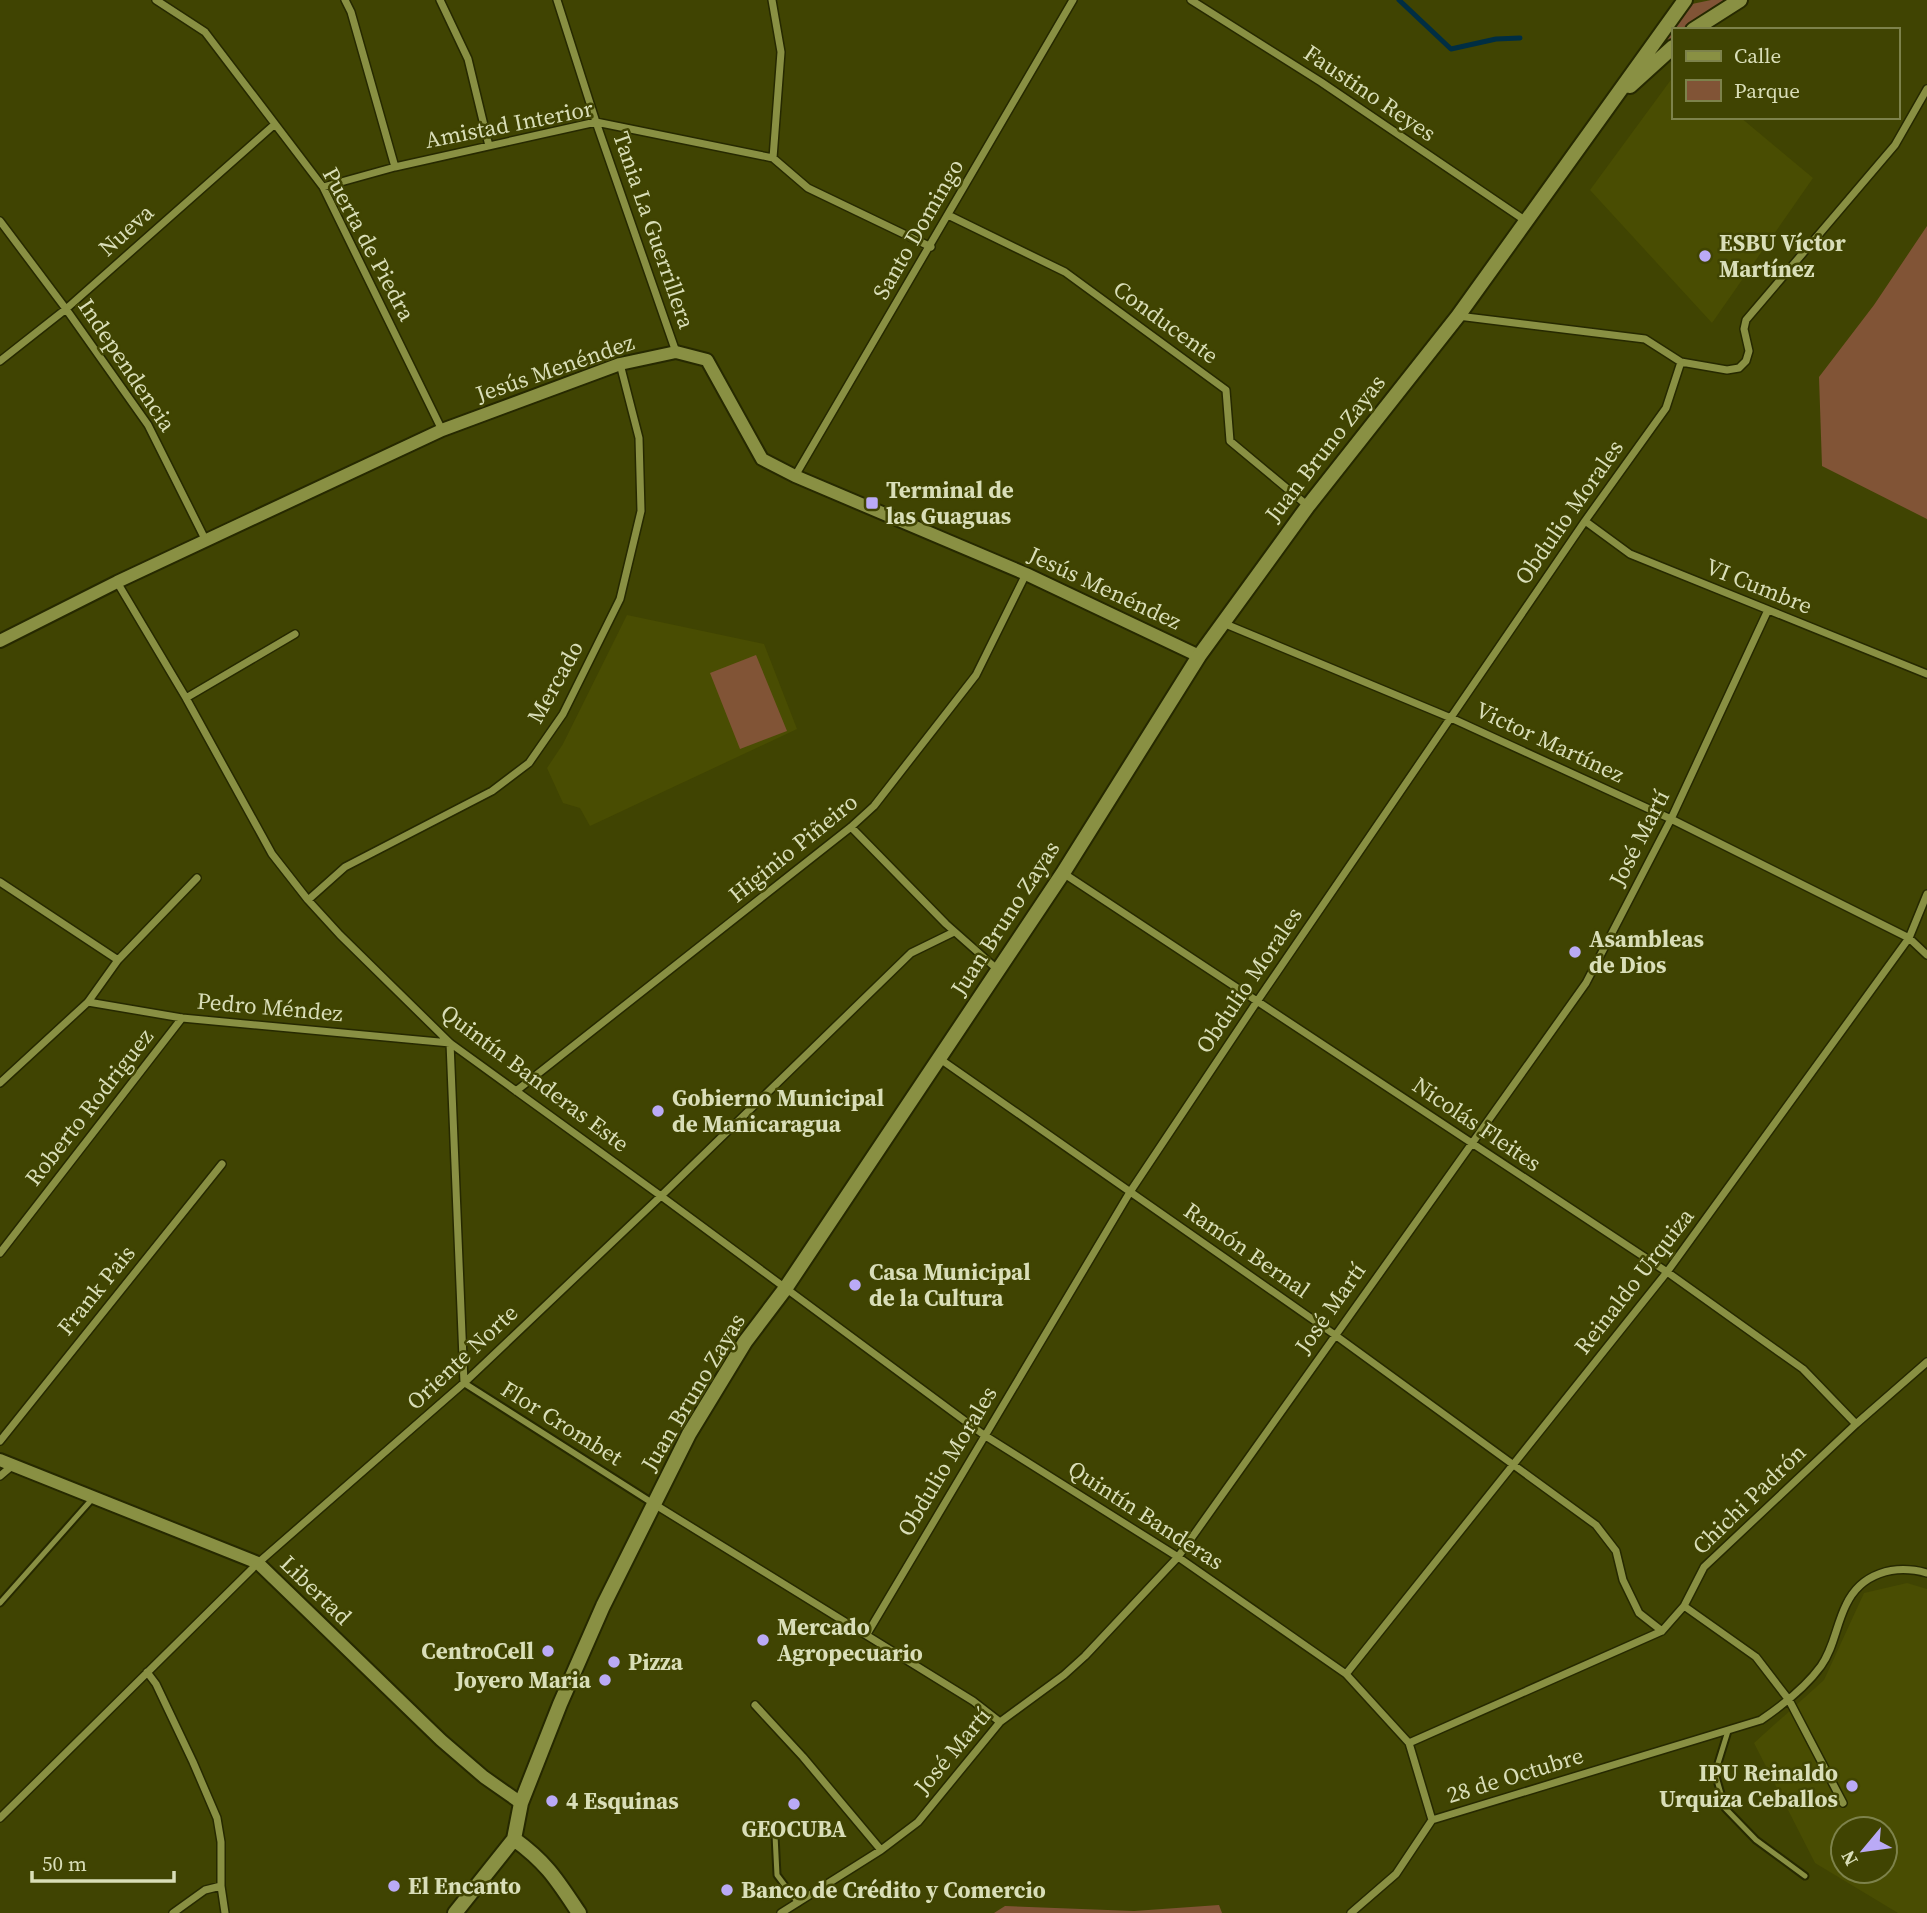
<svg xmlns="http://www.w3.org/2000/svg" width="1927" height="1913" viewBox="0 0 1927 1913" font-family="'Source Serif 4',serif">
  <rect width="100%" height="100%" fill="#404402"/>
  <path fill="#494d02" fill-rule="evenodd" d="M 1673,77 L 1673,117 L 1740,117 L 1813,178 L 1712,323 L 1590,190 Z
    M 627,615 L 764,644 L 797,729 L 590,826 L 580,808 L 563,803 L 547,768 L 563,744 Z
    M 1907,1583 L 1927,1589 L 1927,1913 L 1898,1913 L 1815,1863 L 1754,1743 L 1824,1680 L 1864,1593 ZM 1843,1829 L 1885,1829 L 1885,1871 L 1843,1871 Z"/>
  <path fill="#815436" d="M 1711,0 L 1725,0 L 1682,30 L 1673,30 L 1673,37 L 1654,54 L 1692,4 Z
    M 1927,226 L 1927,519 L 1822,466 L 1819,377 L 1874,305 Z
    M 756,655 L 787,731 L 740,749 L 710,673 Z
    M 1219,1905 L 1222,1913 L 994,1913 L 1005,1906 L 1134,1911 Z"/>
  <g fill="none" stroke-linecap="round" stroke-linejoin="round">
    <path stroke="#002e43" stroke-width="5" d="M 1399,0 L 1451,49 L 1496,39 L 1520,38"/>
    <g stroke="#262900" stroke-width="9">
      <path id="service" d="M 0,1603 L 93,1498
        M 1728,1731 L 1715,1773 L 1725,1808 L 1756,1840 L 1805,1876
        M 775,1835 L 777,1875 L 798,1903"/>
    </g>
    <g stroke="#262900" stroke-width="10">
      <path id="pedestrian" d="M 464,1383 L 654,1504"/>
    </g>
    <g stroke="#262900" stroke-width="10">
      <path id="minor" d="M 156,0 L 205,32 L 323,187 L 442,430
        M 345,0 L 351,12 L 395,167
        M 440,0 L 468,59 L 489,146
        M 557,0 L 596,122 L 676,352
        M 772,0 L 781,52 L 773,158
        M 1191,0 L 1321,82 L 1526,221
        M 323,187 L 395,167 L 596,122 L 773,158 L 808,188 L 931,247
        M 948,215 L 1065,272 L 1226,390 L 1230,441 L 1308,506
        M 0,221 L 66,309 L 148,425 L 206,541
        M 1458,316 L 1645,339 L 1681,362 L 1727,370 L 1739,368 L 1746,361 L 1749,351 L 1744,329 L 1746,320 L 1895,145 L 1927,89
        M 0,361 L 66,309 L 275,124
        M 795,476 L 1073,0
        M 1585,521 L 1630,554 L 1927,674
        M 117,582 L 186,698 L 272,854 L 308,900 L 340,935 L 450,1043 L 661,1196 L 984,1435 L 1178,1557 L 1346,1674 L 1409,1743 L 1432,1820
        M 1223,623 L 1451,718 L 1671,819 L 1909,938 L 1927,955
        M 186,698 L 295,634
        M 851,827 L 946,924 L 998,970
        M 1063,873 L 1667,1272 L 1803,1369 L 1856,1424
        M 0,882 L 118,960
        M 308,900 L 345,867 L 492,791 L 529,763 L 563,714 L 620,599 L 641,511 L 639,438 L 620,364
        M 88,1002 L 182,1018 L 450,1043 L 464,1383
        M 940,1059 L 1335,1335 L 1596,1525 L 1616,1551 L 1623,1580 L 1639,1613 L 1662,1631
        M 0,1083 L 88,1002 L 118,960 L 197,878
        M 516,1091 L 851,827 L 874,806 L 976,675 L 1026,574
        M 0,1253 L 182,1018
        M 0,1441 L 222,1164
        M 0,1476 L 13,1465
        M 654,1504 L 973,1701 L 1000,1722
        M 1684,1606 L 1756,1657 L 1789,1700 L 1843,1803
        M 867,1634 L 1130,1192 L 1258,1000 L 1585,521 L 1666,408 L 1681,362
        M 147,1672 L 156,1684 L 193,1762 L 217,1818 L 221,1842 L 221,1886 L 225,1913
        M 1346,1674 L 1667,1272 L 1909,938 L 1927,894
        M 755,1705 L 803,1757 L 881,1850
        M 1409,1743 L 1662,1631 L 1684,1606 L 1704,1567 L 1856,1424 L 1927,1362
        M 0,1818 L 258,1563 L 464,1383 L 661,1196 L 911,953 L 954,932
        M 173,1913 L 205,1890 L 221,1886
        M 781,1913 L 881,1850 L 918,1822 L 1000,1722 L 1064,1675 L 1085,1656 L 1178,1557 L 1586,983 L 1671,819 L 1768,610
        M 1351,1913 L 1396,1874 L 1432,1820 L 1761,1720 C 1783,1705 1805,1688 1821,1666 C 1834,1648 1836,1625 1846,1605 C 1861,1573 1894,1564 1927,1573"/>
    </g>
    <g stroke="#262900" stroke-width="16">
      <path id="tertiary" d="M 0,641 L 117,582 L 442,430 L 620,364 L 676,352 L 707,360 L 762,459 L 795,476 L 1026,574 L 1199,656
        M 0,1460 L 258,1563 L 441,1740 L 484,1777 L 521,1803"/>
    </g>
    <g stroke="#262900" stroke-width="18">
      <path id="secondary" d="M 1693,30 L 1740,0
        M 1630,86 L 1673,47
        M 514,1839 C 547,1863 557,1880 579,1913
        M 455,1913 L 514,1839 L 521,1803 L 560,1704 L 603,1606 L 689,1434 L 745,1342 L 785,1289 L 1063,873 L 1199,656 L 1308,506 L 1458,316 L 1685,0"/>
    </g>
    <use href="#service" stroke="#899043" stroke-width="5"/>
    <use href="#pedestrian" stroke="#899043" stroke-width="6"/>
    <use href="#minor" stroke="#899043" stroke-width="7"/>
    <use href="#tertiary" stroke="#899043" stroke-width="12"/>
    <use href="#secondary" stroke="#899043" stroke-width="14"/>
  </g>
  <g fill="#baaaf6" stroke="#404402" stroke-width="2.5">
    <circle cx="1705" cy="256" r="7"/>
    <rect x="865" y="496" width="14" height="14" rx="3.5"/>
    <circle cx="1575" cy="952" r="7"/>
    <circle cx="658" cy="1111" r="7"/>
    <circle cx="855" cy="1285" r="7"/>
    <circle cx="763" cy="1640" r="7"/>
    <circle cx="548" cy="1651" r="7"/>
    <circle cx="614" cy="1662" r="7"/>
    <circle cx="605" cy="1680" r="7"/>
    <circle cx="1852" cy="1786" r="7"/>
    <circle cx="552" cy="1801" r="7"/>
    <circle cx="794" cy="1804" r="7"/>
    <circle cx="394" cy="1886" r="7"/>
    <circle cx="727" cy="1890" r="7"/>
  </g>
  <g text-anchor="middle" stroke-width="5" stroke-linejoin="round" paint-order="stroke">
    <g font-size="23" fill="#d9deb8" stroke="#404402">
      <text transform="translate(1370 93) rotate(34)" y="8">Faustino Reyes</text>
      <text transform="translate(509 124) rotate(-11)" y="8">Amistad Interior</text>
      <text transform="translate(918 229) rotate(-60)" y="8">Santo Domingo</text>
      <text transform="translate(126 230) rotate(-42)" y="8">Nueva</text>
      <text transform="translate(654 230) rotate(71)" y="8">Tania La Guerrillera</text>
      <text transform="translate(369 244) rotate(62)" y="8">Puerta de Piedra</text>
      <text transform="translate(1166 322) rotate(36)" y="8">Conducente</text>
      <text transform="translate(127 365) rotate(56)" y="8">Independencia</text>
      <text transform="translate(555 368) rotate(-19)" y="8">Jesús Menéndez</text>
      <text transform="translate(1325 448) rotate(-52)" y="8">Juan Bruno Zayas</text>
      <text transform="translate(1569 512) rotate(-55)" y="8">Obdulio Morales</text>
      <text transform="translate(1759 586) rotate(22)" y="8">VI Cumbre</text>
      <text transform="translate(1105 588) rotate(25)" y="8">Jesús Menéndez</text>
      <text transform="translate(555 682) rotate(-61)" y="8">Mercado</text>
      <text transform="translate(1550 742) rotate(25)" y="8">Victor Martínez</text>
      <text transform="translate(1639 838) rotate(-63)" y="8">José Martí</text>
      <text transform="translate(793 848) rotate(-39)" y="8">Higinio Piñeiro</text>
      <text transform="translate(1005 918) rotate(-57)" y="8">Juan Bruno Zayas</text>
      <text transform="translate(1249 980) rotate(-56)" y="8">Obdulio Morales</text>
      <text transform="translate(270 1007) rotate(5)" y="8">Pedro Méndez</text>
      <text transform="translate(535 1078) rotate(37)" y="8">Quintín Banderas Este</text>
      <text transform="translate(89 1107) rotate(-52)" y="8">Roberto Rodriguez</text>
      <text transform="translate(1477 1124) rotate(34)" y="8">Nicolás Fleites</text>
      <text transform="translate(1247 1250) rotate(35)" y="8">Ramón Bernal</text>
      <text transform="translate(1634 1281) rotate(-52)" y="8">Reinaldo Urquiza</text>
      <text transform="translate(96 1290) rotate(-51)" y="8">Frank Pais</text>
      <text transform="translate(1330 1308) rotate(-55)" y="8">José Martí</text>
      <text transform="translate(462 1357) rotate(-43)" y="8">Oriente Norte</text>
      <text transform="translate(693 1392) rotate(-59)" y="8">Juan Bruno Zayas</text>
      <text transform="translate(562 1423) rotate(32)" y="8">Flor Crombet</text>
      <text transform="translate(947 1461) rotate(-59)" y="8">Obdulio Morales</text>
      <text transform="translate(1749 1499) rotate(-44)" y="8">Chichi Padrón</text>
      <text transform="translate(1146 1515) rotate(33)" y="8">Quintín Banderas</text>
      <text transform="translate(316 1590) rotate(44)" y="8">Libertad</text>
      <text transform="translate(952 1751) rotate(-50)" y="8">José Martí</text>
      <text transform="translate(1515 1775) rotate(-17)" y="8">28 de Octubre</text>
    </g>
    <g font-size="23" font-weight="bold" fill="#d9deb8" stroke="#404402" text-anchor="start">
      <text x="1719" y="251">ESBU Víctor<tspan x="1719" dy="26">Martínez</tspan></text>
      <text x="886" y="498">Terminal de<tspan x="886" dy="26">las Guaguas</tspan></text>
      <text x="1589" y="947">Asambleas<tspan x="1589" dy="26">de Dios</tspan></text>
      <text x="672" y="1106">Gobierno Municipal<tspan x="672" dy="26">de Manicaragua</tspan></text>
      <text x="869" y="1280">Casa Municipal<tspan x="869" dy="26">de la Cultura</tspan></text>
      <text x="777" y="1635">Mercado<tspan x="777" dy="26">Agropecuario</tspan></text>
      <text x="534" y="1659" text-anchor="end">CentroCell</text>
      <text x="628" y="1670">Pizza</text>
      <text x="591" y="1688" text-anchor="end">Joyero Maria</text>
      <text x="1838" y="1781" text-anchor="end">IPU Reinaldo<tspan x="1838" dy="26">Urquiza Ceballos</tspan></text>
      <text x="566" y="1809">4 Esquinas</text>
      <text x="794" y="1837" text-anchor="middle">GEOCUBA</text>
      <text x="408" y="1894">El Encanto</text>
      <text x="741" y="1898">Banco de Crédito y Comercio</text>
    </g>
  </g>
  <rect x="1672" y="28" width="228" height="91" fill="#404402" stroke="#7d824b" stroke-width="2"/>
  <rect x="1686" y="51" width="35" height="10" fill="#899043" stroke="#7d824b" stroke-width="2"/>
  <text x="1734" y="63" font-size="21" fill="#d9deb8">Calle</text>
  <rect x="1686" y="80" width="35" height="21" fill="#815436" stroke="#7d824b" stroke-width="2"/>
  <text x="1734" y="98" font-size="21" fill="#d9deb8">Parque</text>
  <g transform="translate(1864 1850) rotate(241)"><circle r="33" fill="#404402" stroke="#7d824b" stroke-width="2"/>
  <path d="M0-5L12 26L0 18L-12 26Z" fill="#baaaf6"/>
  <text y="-10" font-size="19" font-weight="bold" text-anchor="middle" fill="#d9deb8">N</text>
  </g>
  <path d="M32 1871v10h142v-10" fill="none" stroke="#d9deb8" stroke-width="3.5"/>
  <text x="42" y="1871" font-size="21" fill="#d9deb8" stroke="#404402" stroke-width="5" paint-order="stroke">50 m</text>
</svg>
